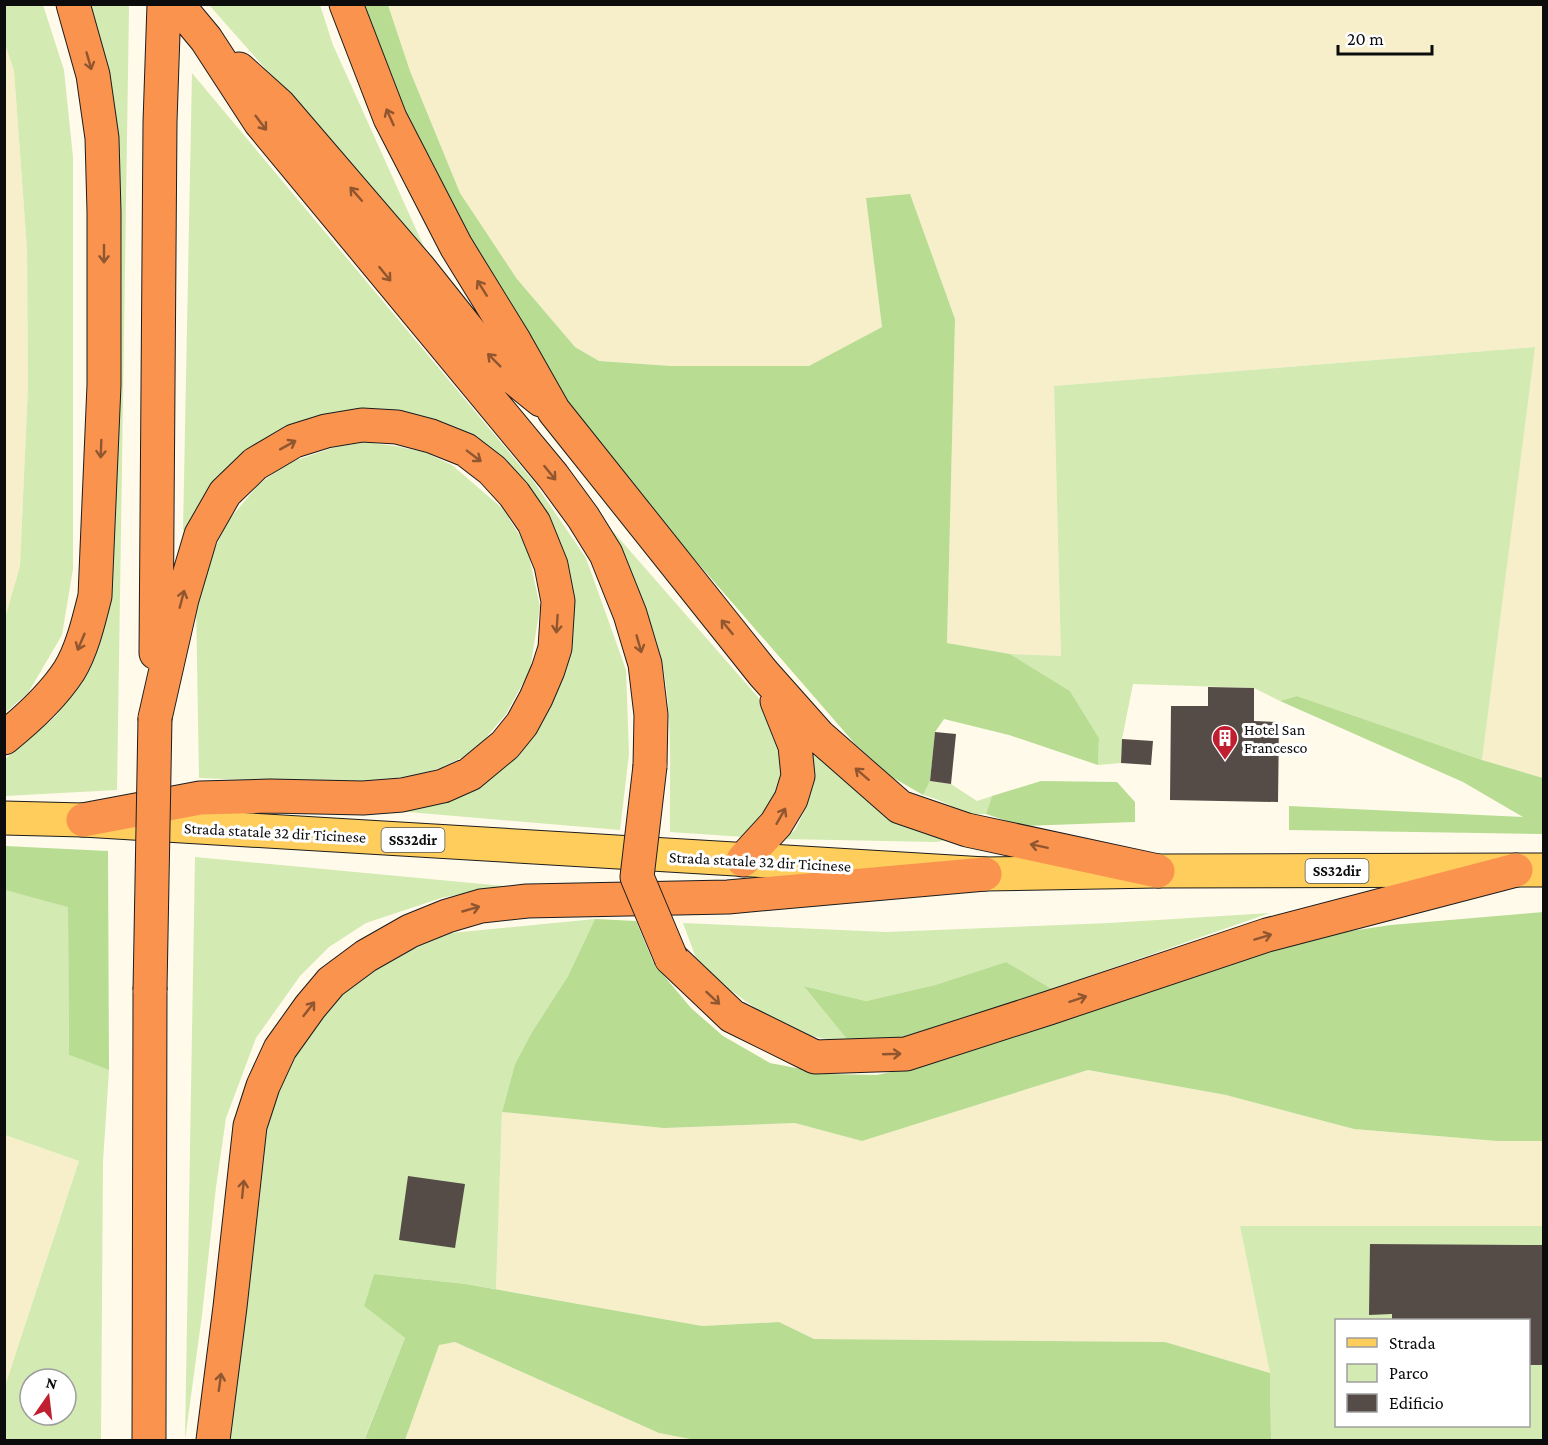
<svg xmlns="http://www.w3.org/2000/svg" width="1548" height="1445" viewBox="0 0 1548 1445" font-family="'Crimson Pro',serif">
  <rect width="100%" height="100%" fill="#fffaea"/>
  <path fill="#f6efca" d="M 388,5 L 1543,5 L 1543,778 L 1482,760 L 1534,347 L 1054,386 L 1061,657 L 1010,654 L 947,643 L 955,319 L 910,195 L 866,198 L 882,327 L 810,366 L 671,366 L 599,361 L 575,347 L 517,279 L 460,193 L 410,71 Z
    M 5,44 L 14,71 L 27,249 L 28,386 L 20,566 L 5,618 Z
    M 1088,1070 L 1226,1095 L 1354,1129 L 1497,1141 L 1543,1141 L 1543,1226 L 1240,1226 L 1270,1373 L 1165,1342 L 814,1339 L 779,1322 L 702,1326 L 496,1289 L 502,1112 L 664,1128 L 796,1123 L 862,1141 Z
    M 5,1135 L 79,1161 L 5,1386 Z
    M 455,1342 L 659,1433 L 695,1440 L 405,1440 L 439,1344 Z"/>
  <path fill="#d3eab3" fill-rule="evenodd" d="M 5,4 L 43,5 L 64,70 L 73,157 L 73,569 L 62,635 L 28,693 L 5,713 L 5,618 L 20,566 L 28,386 L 27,249 L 14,71 L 5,44 Z
    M 83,5 L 127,5 L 129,7 L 117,790 L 5,796 L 5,759 L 56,716 L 84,668 L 104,618 Z
    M 209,5 L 320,5 L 333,45 L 424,247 Z
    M 192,73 L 534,482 L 586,558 L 626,670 L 629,754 L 620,830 L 397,811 L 485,779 L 519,756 L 545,712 L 565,672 L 572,619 L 527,486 L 343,414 L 183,531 Z
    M 1535,347 L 1482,760 L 1297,696 L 1280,701 L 1254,688 L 1133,684 L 1122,739 L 1121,763 L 1098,765 L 1099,738 L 1070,691 L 1010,654 L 1061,656 L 1054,386 Z
    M 363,442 L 395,446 L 424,452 L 452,465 L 503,509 L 527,547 L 540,607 L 530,670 L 506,714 L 483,741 L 463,757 L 440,768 L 416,775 L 369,785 L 199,778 L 196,600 L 210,559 L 228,521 L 258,485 L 288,463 L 332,448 Z
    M 593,511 L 610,528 L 757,696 C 776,722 784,747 781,779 C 780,786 779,795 776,802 C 773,811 752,829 745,837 L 670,832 C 669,770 675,699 656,639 C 641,594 616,553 593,511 Z
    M 808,739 L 827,764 L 842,778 L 884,813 L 947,840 L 936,842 L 783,839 L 795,830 L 806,808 L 810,791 Z
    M 930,781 L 951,784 L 977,801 L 992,796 L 986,814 L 969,814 L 936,799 L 923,795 Z
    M 195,857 L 504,886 L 441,898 L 366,923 L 329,947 L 300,976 L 256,1038 L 226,1118 L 216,1187 L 202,1315 L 185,1440 Z
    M 5,890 L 68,906 L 69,1055 L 109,1070 L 103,1162 L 101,1440 L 5,1440 L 5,1386 L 79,1161 L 5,1135 ZM 30,1379 L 66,1379 L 66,1415 L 30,1415 Z
    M 1270,913 L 1052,989 L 1006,962 L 935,985 L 866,1001 L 805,986 L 851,1044 L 811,1036 L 777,1023 L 744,1000 L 713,977 L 696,958 L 683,923 L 886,932 L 1109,923 Z
    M 595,919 L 568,976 L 532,1032 L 515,1064 L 502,1112 L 496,1289 L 466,1284 L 374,1274 L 364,1306 L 405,1338 L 365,1437 L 376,1440 L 229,1440 L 263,1144 L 286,1067 L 326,1002 L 380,963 L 451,933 Z
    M 1240,1226 L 1543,1226 L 1543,1440 L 1271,1440 L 1270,1373 ZM 1336,1320 L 1528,1320 L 1528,1426 L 1336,1426 Z"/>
  <path fill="#b7dc92" d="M 356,5 L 388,5 L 410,71 L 460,193 L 517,279 L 575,347 L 599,361 L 671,366 L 809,366 L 882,327 L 866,198 L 910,194 L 955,319 L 947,643 L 1010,654 L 1070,691 L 1099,738 L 1098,765 L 1009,735 L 944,719 L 935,732 L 930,781 L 923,795 L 892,777 L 856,745 L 690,554 L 553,388 L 470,256 Z
    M 1297,696 L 1482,760 L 1543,778 L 1543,834 L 1289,830 L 1289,806 L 1523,817 L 1463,782 L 1280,701 Z
    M 1041,781 L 1117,782 L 1135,802 L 1135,822 L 1023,826 L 986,814 L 992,796 Z
    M 5,846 L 108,851 L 109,1070 L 69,1055 L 68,907 L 5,890 Z
    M 1543,912 L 1543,1141 L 1497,1141 L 1354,1129 L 1226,1095 L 1088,1070 L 862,1141 L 795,1123 L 664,1128 L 502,1112 L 515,1064 L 532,1032 L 568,976 L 595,919 L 636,921 L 654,964 L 691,1008 L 723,1036 L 770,1063 L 827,1074 L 877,1075 L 939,1061 L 1031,1026 L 1304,938 L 1391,925 Z
    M 1006,962 L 1052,989 L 979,1018 L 917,1039 L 851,1044 L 804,986 L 866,1001 L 935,985 Z
    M 374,1274 L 466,1284 L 702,1326 L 779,1322 L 814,1339 L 1165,1342 L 1270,1373 L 1271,1440 L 695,1440 L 659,1433 L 455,1342 L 439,1345 L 405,1440 L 376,1440 L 365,1438 L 405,1338 L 364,1306 Z"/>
  <path fill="#554c48" d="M 1208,687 L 1254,688 L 1254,721 L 1279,722 L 1278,802 L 1170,800 L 1171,706 L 1208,706 Z
    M 935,732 L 956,734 L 951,784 L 930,781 Z
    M 1122,739 L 1153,741 L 1151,765 L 1121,763 Z
    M 408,1176 L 465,1184 L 455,1248 L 399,1240 Z
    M 1370,1244 L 1544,1245 L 1544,1365 L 1528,1365 L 1528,1320 L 1392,1320 L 1392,1314 L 1369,1315 Z"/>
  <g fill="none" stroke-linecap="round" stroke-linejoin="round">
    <g stroke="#1d1d1d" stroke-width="35">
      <path id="primary" d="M 4,818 L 83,820 L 985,874 L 1158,871 L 1544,870"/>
    </g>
    <g stroke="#1d1d1d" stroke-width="35">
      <path id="highway" d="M 177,4 L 206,39 L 260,122 L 553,476 L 583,517 L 606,554 L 630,614 L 645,664 L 651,715 L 650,766
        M 346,4 L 390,118 L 456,246 L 515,342 L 554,411 L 763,673 L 819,736 L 900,807 L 967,830 L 1158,871
        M 239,69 L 279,105 L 419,268 L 493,361 L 541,400
        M 156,653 L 160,122 L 164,4
        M 4,738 C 29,718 52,697 69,671 C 82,650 89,620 95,596 L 104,385 L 104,212 L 102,138 L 93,75 L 73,4
        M 83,820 L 200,798 L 270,796 L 363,798 L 402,795 L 443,786 L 470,774 L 505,745 L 522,724 L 536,698 L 548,670 L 555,648 L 558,601 L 551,565 L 534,523 L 514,494 L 492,470 L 466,450 L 431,436 L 397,427 L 362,425 L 326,431 L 294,441 L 255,464 L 225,493 L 201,535 L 182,599 L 155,718
        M 743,860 L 776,824 L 791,799 L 798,776 L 795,746 L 777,701
        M 671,958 L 732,1016 L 815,1057 L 906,1054 L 1049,1008 L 1267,935 L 1516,870
        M 149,1440 L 150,990
        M 213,1440 L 230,1307 L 250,1126 L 263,1086 L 280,1049 L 310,1007 L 331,982 L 366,956 L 410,931 L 447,916 L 481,906 L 527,901 L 728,897 L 985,874"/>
    </g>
    <use href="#primary" stroke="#fecd5c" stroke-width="33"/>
    <use href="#highway" stroke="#fa934e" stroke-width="33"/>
    <g stroke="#1d1d1d" stroke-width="35" stroke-linecap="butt">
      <path id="highway-bridge" d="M 650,766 L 637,877 L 671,958
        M 150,990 L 155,718"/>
    </g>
    <use href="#highway-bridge" stroke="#fa934e" stroke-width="33"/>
  </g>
  <defs><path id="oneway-shaft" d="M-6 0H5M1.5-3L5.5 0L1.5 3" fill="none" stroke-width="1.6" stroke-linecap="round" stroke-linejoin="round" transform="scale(1.5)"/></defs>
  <g stroke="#8f5630">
    <use href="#oneway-shaft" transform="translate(89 61) rotate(74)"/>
    <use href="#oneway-shaft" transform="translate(390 117) rotate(-114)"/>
    <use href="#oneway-shaft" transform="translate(261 123) rotate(53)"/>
    <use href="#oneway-shaft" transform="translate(356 194) rotate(-131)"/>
    <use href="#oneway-shaft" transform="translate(104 254) rotate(90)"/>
    <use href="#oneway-shaft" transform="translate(385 274) rotate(51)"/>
    <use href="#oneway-shaft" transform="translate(482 288) rotate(-122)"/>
    <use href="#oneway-shaft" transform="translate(494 360) rotate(-135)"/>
    <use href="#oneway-shaft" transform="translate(288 445) rotate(-29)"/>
    <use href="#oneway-shaft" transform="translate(101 449) rotate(92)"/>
    <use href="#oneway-shaft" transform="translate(474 456) rotate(37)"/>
    <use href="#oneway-shaft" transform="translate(550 473) rotate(51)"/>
    <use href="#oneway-shaft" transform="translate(182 599) rotate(-75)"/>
    <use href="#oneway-shaft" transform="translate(557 624) rotate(94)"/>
    <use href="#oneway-shaft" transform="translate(727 627) rotate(-129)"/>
    <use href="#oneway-shaft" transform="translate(81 642) rotate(113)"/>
    <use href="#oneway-shaft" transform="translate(639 644) rotate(74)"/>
    <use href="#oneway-shaft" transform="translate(862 774) rotate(-139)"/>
    <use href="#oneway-shaft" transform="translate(781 816) rotate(-60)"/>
    <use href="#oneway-shaft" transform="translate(1039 846) rotate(-168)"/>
    <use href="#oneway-shaft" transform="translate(471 909) rotate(-16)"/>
    <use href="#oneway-shaft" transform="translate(1263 937) rotate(-17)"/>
    <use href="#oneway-shaft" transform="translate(713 998) rotate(43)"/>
    <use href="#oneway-shaft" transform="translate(1078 999) rotate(-18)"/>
    <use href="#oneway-shaft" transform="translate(309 1009) rotate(-52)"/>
    <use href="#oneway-shaft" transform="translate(892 1054) rotate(-2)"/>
    <use href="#oneway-shaft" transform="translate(243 1189) rotate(-84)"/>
    <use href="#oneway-shaft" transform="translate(220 1382) rotate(-82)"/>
  </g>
  <defs>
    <g id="building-pin" transform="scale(1.35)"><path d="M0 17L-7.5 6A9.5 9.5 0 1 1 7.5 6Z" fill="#c01f30" stroke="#fff"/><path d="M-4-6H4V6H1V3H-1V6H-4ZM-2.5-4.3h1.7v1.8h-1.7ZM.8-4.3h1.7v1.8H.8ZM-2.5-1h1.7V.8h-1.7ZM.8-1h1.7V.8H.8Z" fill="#fff"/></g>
  </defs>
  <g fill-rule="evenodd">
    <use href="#building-pin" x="1225" y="738"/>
  </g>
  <g text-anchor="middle" stroke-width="6" stroke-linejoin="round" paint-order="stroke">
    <g fill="#fff" stroke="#555" stroke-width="1.5">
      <rect x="381.5" y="828" width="63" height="24" rx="4.5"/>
      <rect x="1305.5" y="859" width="63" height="24" rx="4.5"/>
    </g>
    <g font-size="15" font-weight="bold" fill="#0c0c0c">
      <text x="413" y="845">SS32dir</text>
      <text x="1337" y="876">SS32dir</text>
    </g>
    <g font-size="16" fill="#0c0c0c" stroke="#fff" text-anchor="start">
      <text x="1244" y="735">Hotel San<tspan x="1244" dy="18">Francesco</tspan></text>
    </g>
    <g font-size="16" fill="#0c0c0c" stroke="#fff">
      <text transform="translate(275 832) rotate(3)" y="6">Strada statale 32 dir Ticinese</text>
      <text transform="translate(760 861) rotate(3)" y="6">Strada statale 32 dir Ticinese</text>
    </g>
  </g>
  <rect width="1548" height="1445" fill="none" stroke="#0c0c0c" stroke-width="12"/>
  <rect x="1335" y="1319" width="195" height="108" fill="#ffffff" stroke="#9e9e9e" stroke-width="1.5"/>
  <rect x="1347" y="1338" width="30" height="9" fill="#fecd5c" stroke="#9e9e9e" stroke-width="1.5"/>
  <text x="1389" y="1349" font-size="18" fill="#0c0c0c">Strada</text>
  <rect x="1347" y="1364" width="30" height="18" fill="#d3eab3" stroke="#9e9e9e" stroke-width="1.5"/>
  <text x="1389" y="1379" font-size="18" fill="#0c0c0c">Parco</text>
  <rect x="1347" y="1394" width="30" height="18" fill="#554c48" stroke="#9e9e9e" stroke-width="1.5"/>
  <text x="1389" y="1409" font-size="18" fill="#0c0c0c">Edificio</text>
  <g transform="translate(48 1397) rotate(14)"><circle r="28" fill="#ffffff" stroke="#9e9e9e" stroke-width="1.5"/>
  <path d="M0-4.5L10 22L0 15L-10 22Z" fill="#c01f30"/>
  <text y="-9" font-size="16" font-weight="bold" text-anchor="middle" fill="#0c0c0c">N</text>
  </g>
  <path d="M1338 45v9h94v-9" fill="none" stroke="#0c0c0c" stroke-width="3"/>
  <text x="1347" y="45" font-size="18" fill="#0c0c0c" stroke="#ffffff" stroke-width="4.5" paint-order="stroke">20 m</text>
</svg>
